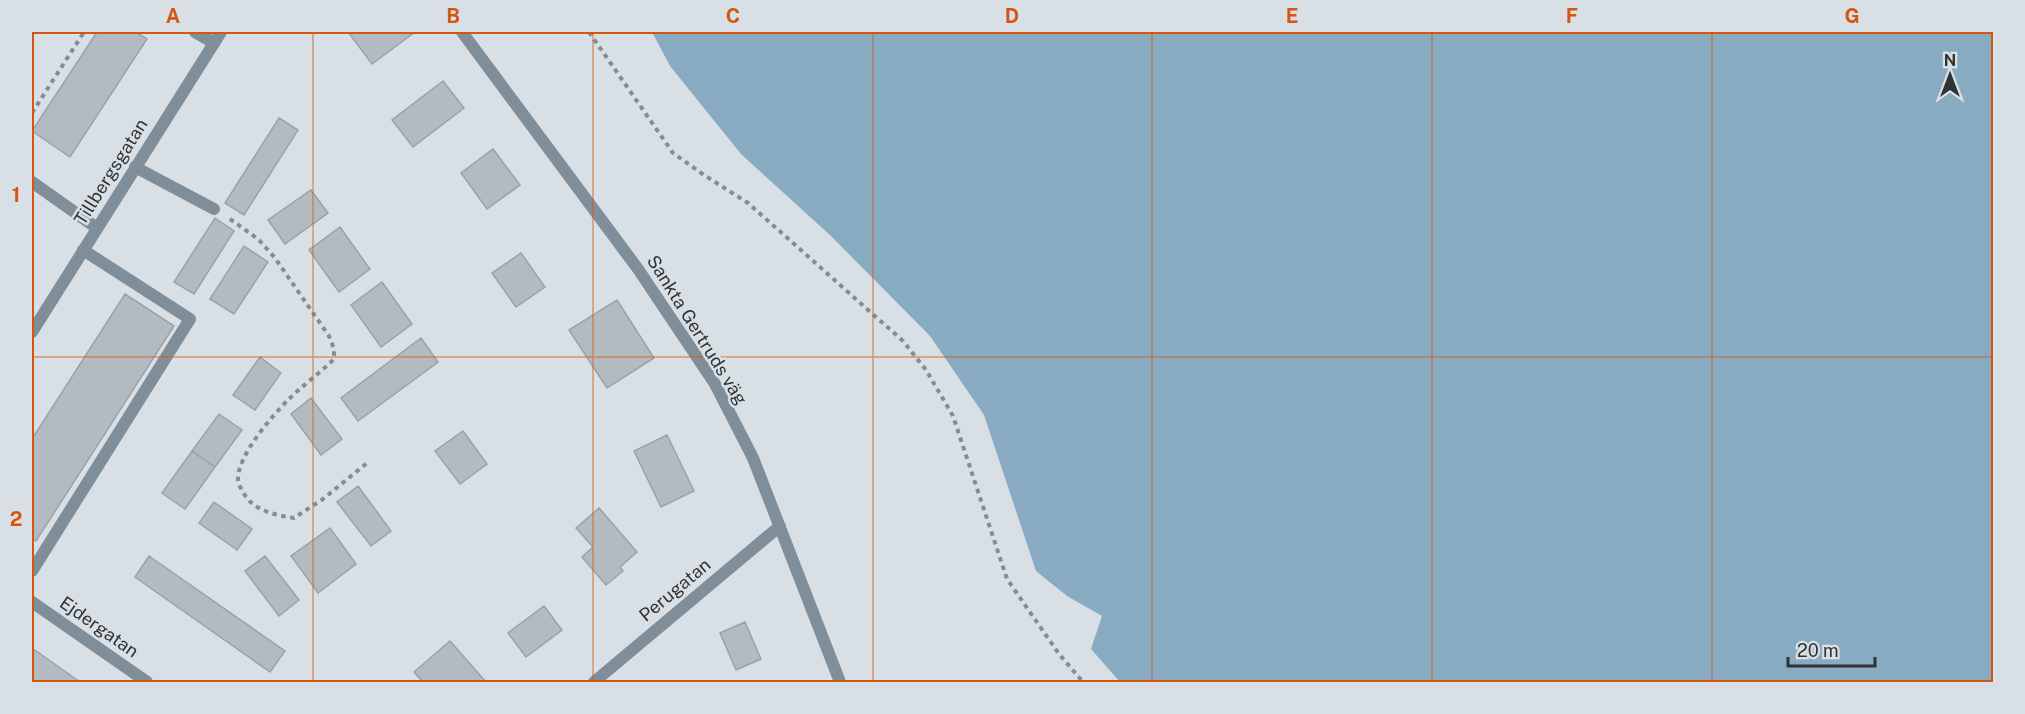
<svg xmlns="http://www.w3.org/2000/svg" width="2025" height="714" viewBox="0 0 2025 714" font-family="'Public Sans',sans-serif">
  <rect width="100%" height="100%" fill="#d8e0e6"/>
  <path fill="#89abc2" d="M 652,32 L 1993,32 L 1993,682 L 1120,682 L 1091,649 L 1102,616 L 1067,596 L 1036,571 L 984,415 L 930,336 L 831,236 L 741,154 L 670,66 Z"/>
  <path fill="#b4bbc0" stroke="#9ba2a7" stroke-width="1.5" d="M 97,32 L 136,32 L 147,39 L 70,157 L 32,131 Z
    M 348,32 L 415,32 L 372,64 Z
    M 443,81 L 464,108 L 413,147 L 392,120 Z
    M 279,118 L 298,130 L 244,215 L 225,203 Z
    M 493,149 L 520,185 L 487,209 L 461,173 Z
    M 311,190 L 328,213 L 285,244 L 268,220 Z
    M 215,218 L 234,231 L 194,294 L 174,282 Z
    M 340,227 L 370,269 L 339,292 L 309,250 Z
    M 244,246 L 268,262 L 234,314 L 210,299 Z
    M 521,253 L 545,287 L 516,307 L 492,273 Z
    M 382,282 L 412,324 L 381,347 L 351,305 Z
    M 125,294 L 174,326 L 36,541 L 32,538 L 32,439 Z
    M 617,300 L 654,358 L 607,388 L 569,330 Z
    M 421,338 L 438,362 L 358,421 L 341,398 Z
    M 260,357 L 281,373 L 255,410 L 233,395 Z
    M 311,398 L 342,439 L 321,455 L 291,414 Z
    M 219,414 L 242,430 L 215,467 L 192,451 Z
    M 463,431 L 487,464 L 460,484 L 435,451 Z
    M 667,435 L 694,491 L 661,507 L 634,451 Z
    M 192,451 L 215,467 L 185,509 L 162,493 Z
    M 358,486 L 391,531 L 371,546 L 337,502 Z
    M 214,502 L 252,529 L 237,550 L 199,523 Z
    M 599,508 L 637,552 L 620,567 L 623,571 L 606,585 L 582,557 L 593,547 L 576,528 Z
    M 330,528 L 356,564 L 318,593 L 291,556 Z
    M 149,556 L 285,651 L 270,672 L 135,577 Z
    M 265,556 L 299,600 L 279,616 L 245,571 Z
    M 544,606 L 562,630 L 526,657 L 508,633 Z
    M 745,622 L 761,659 L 736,670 L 720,633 Z
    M 450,641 L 486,682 L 423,682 L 414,672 Z
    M 32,648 L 80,682 L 32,682 Z"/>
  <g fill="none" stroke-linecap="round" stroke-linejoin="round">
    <path stroke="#868c90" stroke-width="4" stroke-dasharray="4.5 4.5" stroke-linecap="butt" d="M 589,32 L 673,153 L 704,175 L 748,203 L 903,341 L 926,370 L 953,416 L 1007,579 L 1059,654 L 1083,682
      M 32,113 L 84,32
      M 230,219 L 258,239 L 275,258 L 329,336 L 334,349 L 334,359 C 320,373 303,385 289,399 C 272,416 237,456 238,480 C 238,484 241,488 243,492 C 253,511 275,515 294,518 L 323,499 L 367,463"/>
    <path stroke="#7f8e98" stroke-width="12" d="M 195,32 L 214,43
      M 135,167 L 214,209
      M 32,571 L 190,319 L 83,250"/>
    <path stroke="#7f8e98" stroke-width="12" d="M 462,32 L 638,269 L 715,384 L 753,458 L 840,682
      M 32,182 L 97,228
      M 32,332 L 221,32
      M 32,602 L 147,682
      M 594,682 L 780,526"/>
  </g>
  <path fill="none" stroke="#d65510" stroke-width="1.5" stroke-opacity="0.55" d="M 313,32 L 313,682M 593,32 L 593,682M 873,32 L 873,682M 1152,32 L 1152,682M 1432,32 L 1432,682M 1712,32 L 1712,682M 32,357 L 1994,357"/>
  <g text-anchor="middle" stroke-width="5" stroke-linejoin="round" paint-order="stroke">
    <g font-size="18" fill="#303335" stroke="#d8e0e6">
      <text transform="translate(111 172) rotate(-58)" y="6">Tillbergsgatan</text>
      <text transform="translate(697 330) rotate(58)" y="6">Sankta Gertruds väg</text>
      <text transform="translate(675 590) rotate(-40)" y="6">Perugatan</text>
      <text transform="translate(99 627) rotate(35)" y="6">Ejdergatan</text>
    </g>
  </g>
  <rect width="2025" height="714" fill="none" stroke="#d8e0e6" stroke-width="66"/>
  <g transform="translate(1950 75)" stroke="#d8e0e6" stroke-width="4.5" paint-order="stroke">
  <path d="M0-4.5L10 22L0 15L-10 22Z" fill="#303335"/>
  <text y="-9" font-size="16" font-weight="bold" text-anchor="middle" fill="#303335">N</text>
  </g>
  <path d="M1788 657v9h87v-9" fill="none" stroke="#303335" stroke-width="3"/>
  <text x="1797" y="657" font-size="18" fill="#303335" stroke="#d8e0e6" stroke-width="4.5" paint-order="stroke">20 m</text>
  <rect x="33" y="33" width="1959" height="648" fill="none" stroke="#d65510" stroke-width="2"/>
  <g font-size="20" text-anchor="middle" font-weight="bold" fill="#d65510">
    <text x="173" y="23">A</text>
    <text x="453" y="23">B</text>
    <text x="733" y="23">C</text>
    <text x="1012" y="23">D</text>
    <text x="1292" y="23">E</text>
    <text x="1572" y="23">F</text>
    <text x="1852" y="23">G</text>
    <text x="16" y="202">1</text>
    <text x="16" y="526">2</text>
  </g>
</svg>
